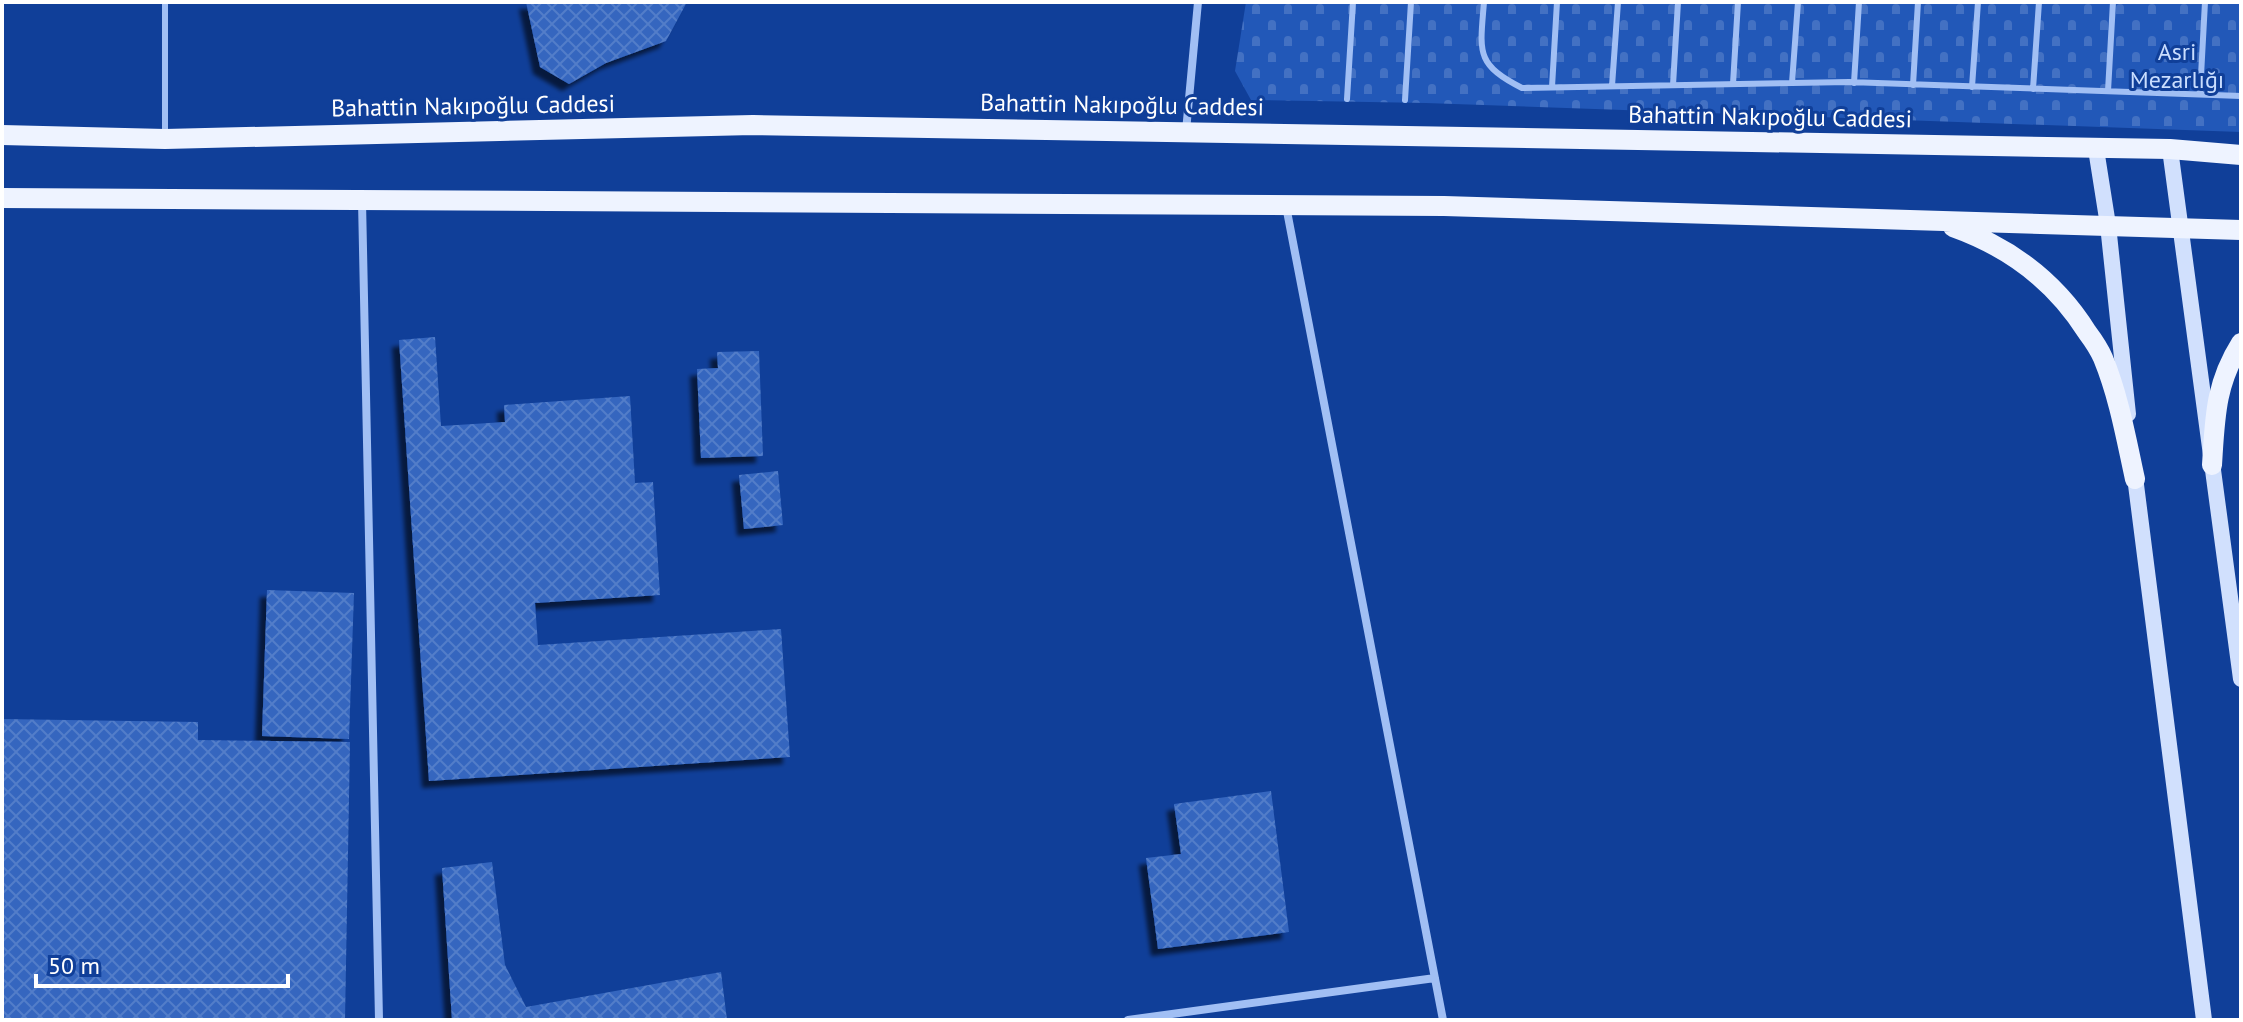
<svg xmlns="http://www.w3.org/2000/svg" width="2243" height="1022" viewBox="0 0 2243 1022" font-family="'PT Sans',sans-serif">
  <defs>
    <pattern id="cemetery-stones" width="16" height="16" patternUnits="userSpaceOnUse" patternTransform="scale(2)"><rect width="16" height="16" fill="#2258b8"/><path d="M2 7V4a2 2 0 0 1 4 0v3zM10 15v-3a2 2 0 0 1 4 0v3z" fill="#4371c3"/></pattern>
    <pattern id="building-cross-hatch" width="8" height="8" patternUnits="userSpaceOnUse" patternTransform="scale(2)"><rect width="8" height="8" fill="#3466bf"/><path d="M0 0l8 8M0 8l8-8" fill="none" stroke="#527dc9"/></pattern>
    <filter id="shadow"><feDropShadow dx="-7" dy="7" stdDeviation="2" flood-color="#0009"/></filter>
  </defs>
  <rect width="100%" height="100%" fill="#103f99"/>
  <path fill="url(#cemetery-stones)" d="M 1246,2 L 2241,2 L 2241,132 L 1426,103 L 1251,100 L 1235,71 Z"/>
  <path fill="url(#building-cross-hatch)" filter="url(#shadow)" d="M 526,2 L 687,2 L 666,41 L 606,63 L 569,84 L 540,67 Z
    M 435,337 L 441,426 L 505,422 L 504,405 L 630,396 L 635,483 L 653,482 L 660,595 L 535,603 L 538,645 L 781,629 L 790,757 L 429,781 L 399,340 Z
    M 759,351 L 763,456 L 701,458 L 697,369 L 718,368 L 717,352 Z
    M 778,471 L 783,525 L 744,529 L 739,475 Z
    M 267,590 L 354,593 L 349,739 L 262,736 Z
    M 2,719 L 198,722 L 198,740 L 350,742 L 345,1020 L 2,1020 Z
    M 1271,791 L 1289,932 L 1158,949 L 1146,858 L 1181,854 L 1174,804 Z
    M 492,862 L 505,965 L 526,1007 L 721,972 L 727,1020 L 452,1020 L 442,868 Z"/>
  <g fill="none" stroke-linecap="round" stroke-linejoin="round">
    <path stroke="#a1bff4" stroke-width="6" d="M 1484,2 C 1480,52 1475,64 1522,88 L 1849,82 L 2241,96
      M 1792,83 L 1798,2
      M 1854,83 L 1859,2
      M 1733,84 L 1738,2
      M 1673,85 L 1678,2
      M 1913,85 L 1918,2
      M 1612,86 L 1618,2
      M 1552,87 L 1557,2
      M 1972,87 L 1978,2
      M 2033,89 L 2039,2
      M 2108,91 L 2113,2
      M 2200,94 L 2205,2
      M 1347,99 L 1353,2
      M 1405,100 L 1411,2
      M 165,134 L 165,2"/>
    <path stroke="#a1bff4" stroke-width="8" d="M 1186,131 L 1198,2
      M 362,201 L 379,1020
      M 1286,206 L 1443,1020
      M 1128,1020 L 1435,978"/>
    <path stroke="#d1e0fd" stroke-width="16" d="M 2096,149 L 2108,225 L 2128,414
      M 2170,149 L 2241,679
      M 2134,469 L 2204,1020"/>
    <path stroke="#eef3ff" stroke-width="20" d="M 2,135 L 165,139 L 753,125 L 2170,149 L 2241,155
      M 2,198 L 1444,206 L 2241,230
      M 1953,227 C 2009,247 2055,281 2087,332 C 2093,340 2099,349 2103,358 C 2119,397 2126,438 2135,479
      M 2212,465 C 2215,418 2215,384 2241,343"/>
  </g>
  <g text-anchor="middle" stroke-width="6" stroke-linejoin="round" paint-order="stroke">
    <g font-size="24" fill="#c9ddfe" stroke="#103f99">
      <text x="2177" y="60">Asri<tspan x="2177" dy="28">Mezarlığı</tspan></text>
    </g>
    <g font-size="24" fill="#fff" stroke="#103f99">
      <text transform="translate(1122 105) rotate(1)" y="8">Bahattin Nakıpoğlu Caddesi</text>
      <text transform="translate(473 106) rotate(-1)" y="8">Bahattin Nakıpoğlu Caddesi</text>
      <text transform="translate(1770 117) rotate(1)" y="8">Bahattin Nakıpoğlu Caddesi</text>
    </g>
  </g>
  <rect width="2243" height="1022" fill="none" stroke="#ffffff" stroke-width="8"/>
  <path d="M36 974v12h252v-12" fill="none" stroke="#ffffff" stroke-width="4"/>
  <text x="48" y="974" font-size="24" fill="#ffffff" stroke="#103f99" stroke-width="6" paint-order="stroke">50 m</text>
</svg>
